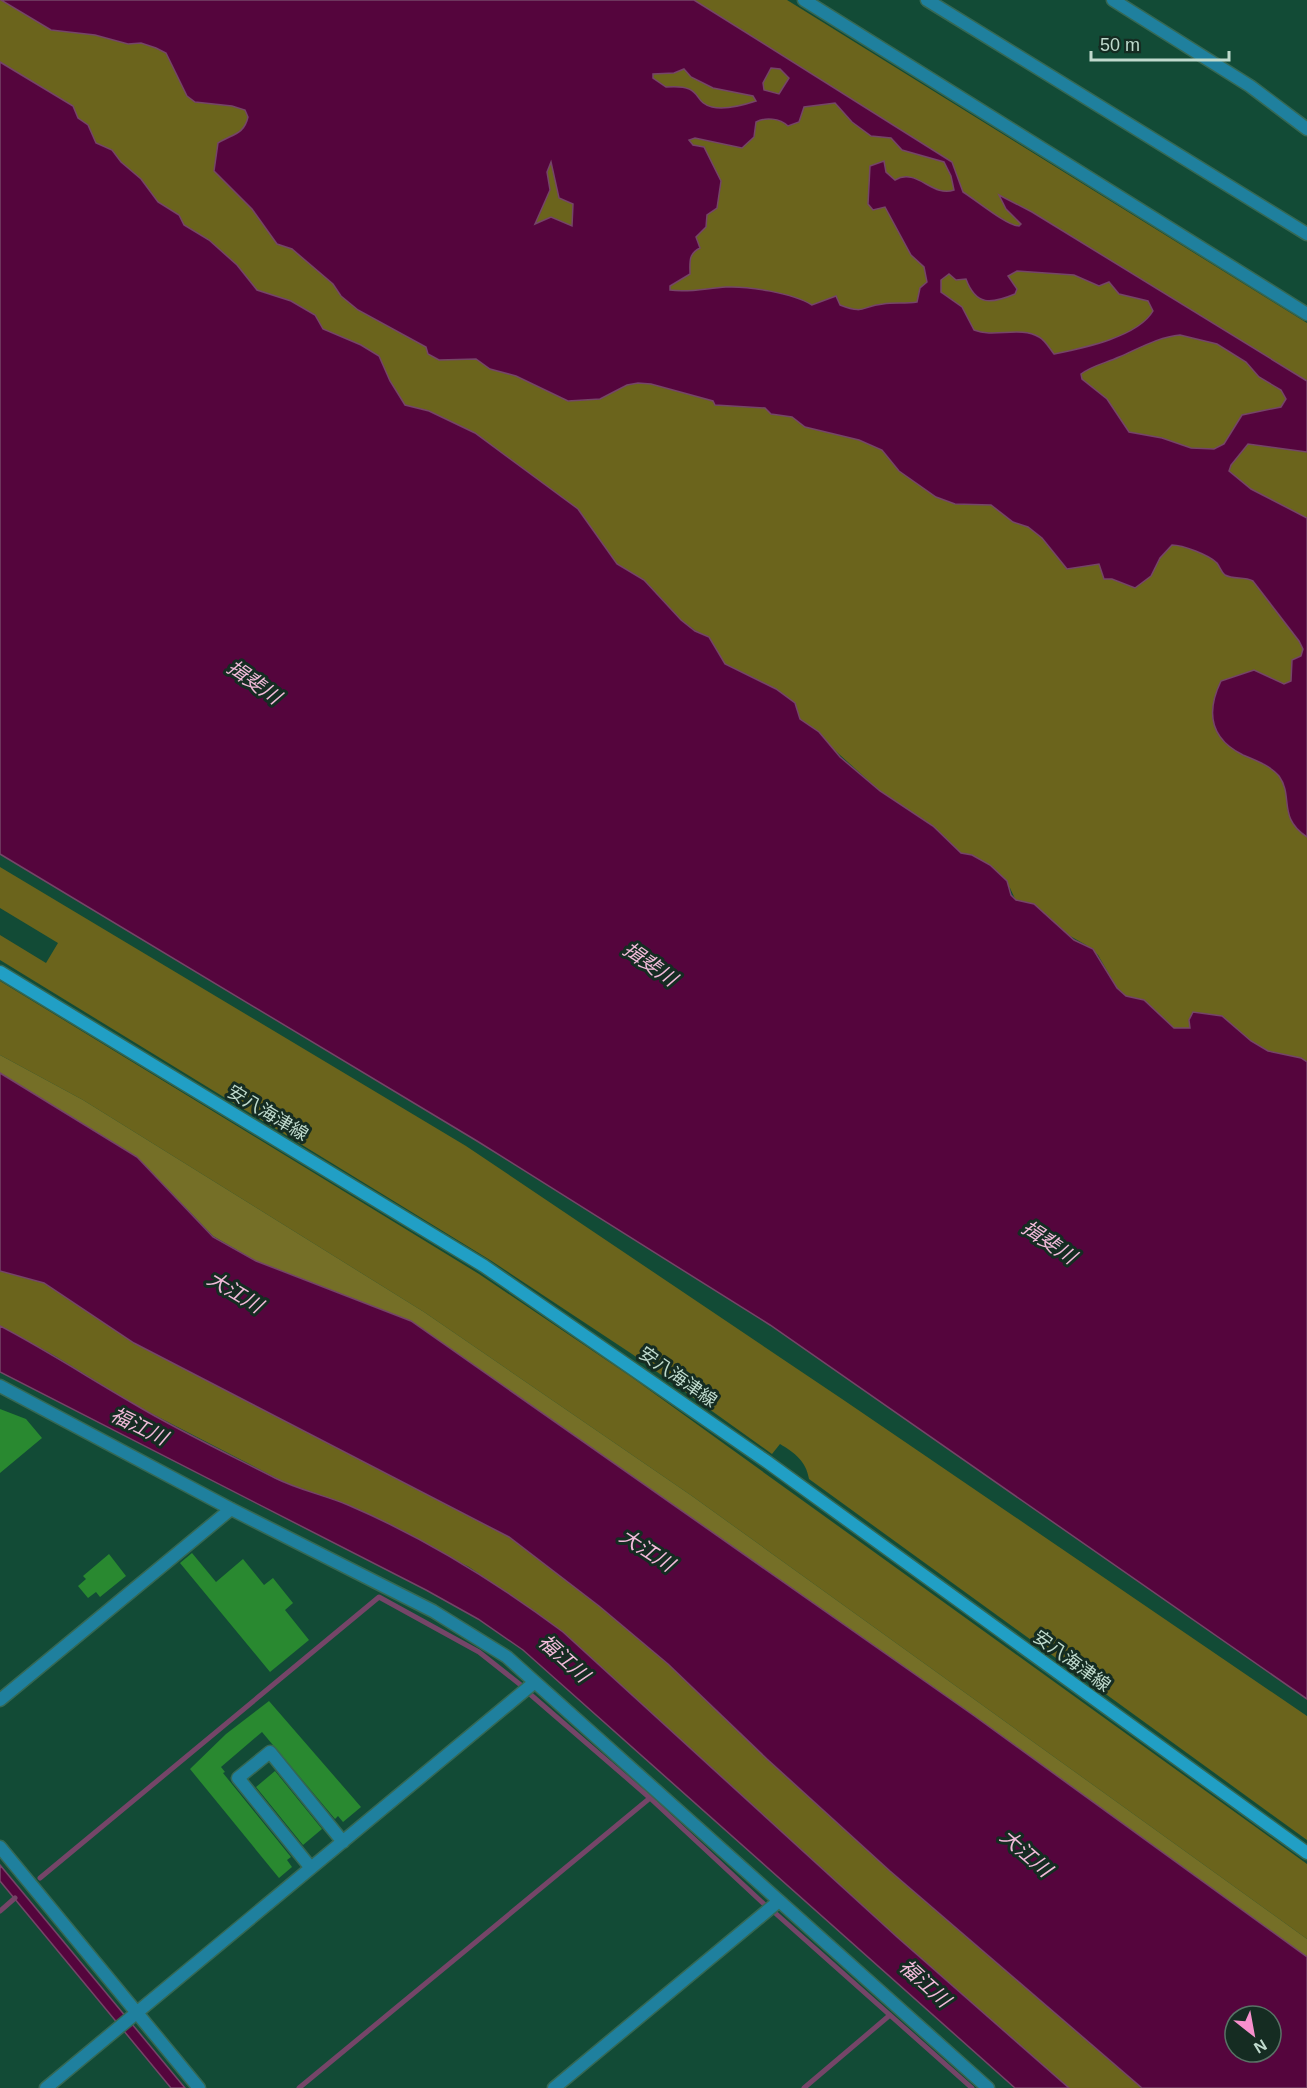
<svg xmlns="http://www.w3.org/2000/svg" width="1307" height="2088" viewBox="0 0 1307 2088" font-family="Helvetica,'Noto Sans JP',sans-serif">
  <rect width="100%" height="100%" fill="#124b36"/>
  <path fill="#6b641c" d="M 0,0 L 104,0 L 653,372 L 1121,513 L 1307,606 L 1307,1081 L 1190,1028 L 1174,1028 L 1144,1000 L 1126,996 L 1117,988 L 1098,955 L 1086,945 L 1063,932 L 1034,904 L 1016,901 L 1010,888 L 972,855 L 961,853 L 933,826 L 880,791 L 800,719 L 795,703 L 776,689 L 725,664 L 709,637 L 696,631 L 681,620 L 644,580 L 622,569 L 441,430 L 261,304 L 0,78 Z
    M 668,0 L 787,0 L 1307,323 L 1307,528 L 1220,482 L 1226,460 L 678,299 L 522,227 L 489,74 Z
    M 0,867 L 466,1146 L 845,1401 L 1307,1716 L 1307,1840 L 809,1479 C 806,1461 795,1453 780,1444 L 772,1454 L 632,1354 L 490,1260 L 0,960 L 0,935 L 46,963 L 58,943 L 0,908 Z
    M 0,981 L 479,1274 L 630,1376 L 1307,1864 L 1307,1939 L 692,1496 L 424,1312 L 83,1100 L 0,1055 Z
    M 0,1271 L 44,1283 L 134,1343 L 509,1537 L 599,1606 L 668,1664 L 767,1759 L 890,1871 L 1142,2088 L 1069,2088 L 897,1937 L 563,1632 L 469,1567 L 346,1505 L 312,1494 L 278,1479 L 135,1405 L 55,1356 L 0,1326 Z"/>
  <path fill="#756f27" d="M 0,1055 L 83,1100 L 424,1312 L 692,1496 L 1307,1939 L 1307,1957 L 973,1715 L 411,1321 L 256,1261 L 213,1236 L 137,1157 L 0,1073 Z"/>
  <path fill="#55053d" stroke="#754568" stroke-width="1.5" fill-rule="evenodd" d="M 1,0 L 694,0 L 952,162 L 963,192 C 976,200 1007,226 1019,226 L 1021,224 L 1006,209 L 999,195 L 1032,212 L 1307,381 L 1307,452 L 1248,444 L 1231,465 L 1229,471 L 1251,489 L 1307,518 L 1307,837 C 1277,817 1294,797 1279,776 C 1271,766 1255,760 1243,755 C 1209,738 1206,712 1221,681 L 1254,670 L 1284,684 L 1291,681 L 1292,660 L 1301,656 L 1303,649 L 1299,641 L 1253,581 C 1244,576 1234,580 1225,575 C 1221,572 1220,567 1217,563 C 1209,555 1183,545 1172,545 L 1160,558 L 1151,576 L 1135,588 L 1112,579 L 1104,579 L 1099,564 L 1067,569 L 1042,538 L 1028,527 L 1013,522 L 991,505 L 955,504 L 936,497 L 899,471 L 882,450 L 859,440 L 805,427 L 792,417 L 771,414 L 765,408 L 715,405 L 713,401 L 651,384 L 638,383 L 627,385 L 600,399 L 568,401 L 516,376 L 490,369 L 476,359 L 439,360 L 428,354 L 426,347 L 358,310 L 341,296 L 333,284 L 292,249 L 277,244 L 252,209 L 214,171 L 218,143 C 232,134 244,135 248,117 L 245,110 L 232,106 L 195,102 L 187,96 L 166,53 L 156,48 L 141,43 L 128,44 L 95,35 L 51,30 ZM 771,68 L 780,69 L 789,78 L 779,94 L 764,90 L 763,83 ZM 684,69 L 691,77 L 713,88 L 753,96 L 756,101 C 744,105 725,110 712,107 C 691,102 705,84 666,87 L 653,78 L 653,74 L 674,73 ZM 835,103 L 852,122 L 871,136 L 891,138 L 902,150 L 944,162 L 951,176 L 954,190 C 932,198 917,167 895,180 L 886,172 L 884,161 L 870,166 L 868,204 L 873,210 L 885,207 L 911,255 L 924,267 L 927,282 L 920,288 L 917,302 C 905,304 894,302 883,304 C 861,306 866,315 840,305 L 836,296 L 812,305 C 793,293 748,286 726,287 C 707,288 689,293 670,290 L 670,286 L 690,274 C 690,262 688,254 700,248 L 696,237 L 706,227 L 707,215 L 717,208 L 721,181 L 704,147 L 693,145 L 689,140 L 695,138 L 742,148 L 754,137 L 756,122 C 765,117 780,118 788,126 L 799,122 L 804,107 ZM 551,162 L 559,198 L 573,204 L 572,226 L 551,217 L 535,224 L 550,190 L 547,172 ZM 1017,271 L 1074,275 L 1099,286 L 1109,282 L 1119,294 L 1148,301 L 1153,311 C 1138,337 1083,348 1054,354 C 1050,349 1045,340 1039,337 C 1020,326 994,338 974,330 L 962,307 L 941,292 L 941,280 L 949,274 L 956,280 L 966,279 C 976,306 991,304 1015,294 L 1017,289 L 1008,276 ZM 1180,335 L 1217,344 L 1246,362 L 1259,377 L 1281,390 L 1286,399 L 1281,407 L 1242,415 L 1224,444 L 1214,449 L 1191,448 L 1162,438 L 1129,432 L 1107,399 L 1082,379 L 1081,374 C 1093,365 1106,363 1119,357 C 1140,348 1158,337 1180,335 Z
    M 0,62 L 73,106 L 78,118 L 88,125 L 96,143 L 112,150 L 121,162 L 141,179 L 158,202 L 179,215 L 184,225 L 209,240 L 237,265 L 257,290 L 291,301 L 315,315 L 323,329 L 361,345 L 379,356 L 390,381 L 405,405 L 429,411 L 475,433 L 578,509 L 617,564 L 644,580 L 681,620 L 695,631 L 709,637 L 725,664 L 776,689 L 795,703 L 800,719 L 819,732 L 840,757 L 880,791 L 933,826 L 961,853 L 972,855 L 990,865 L 1007,881 L 1011,895 L 1016,900 L 1034,904 L 1074,940 L 1093,949 L 1117,988 L 1126,996 L 1144,1000 L 1174,1028 L 1190,1028 L 1189,1020 L 1193,1012 L 1222,1016 L 1251,1041 L 1268,1051 L 1301,1058 L 1307,1062 L 1307,1699 L 770,1325 L 477,1141 L 0,854 Z
    M 0,1073 L 137,1157 L 213,1237 L 256,1261 L 411,1321 L 973,1715 L 1307,1957 L 1307,2088 L 1142,2088 L 890,1871 L 767,1759 L 668,1664 L 599,1606 L 509,1537 L 134,1343 L 44,1283 L 0,1271 ZM 1235,2016 L 1271,2016 L 1271,2052 L 1235,2052 Z
    M 0,1326 C 46,1350 89,1378 134,1404 C 179,1431 228,1454 275,1478 C 299,1490 324,1495 348,1505 C 425,1538 496,1582 563,1632 L 897,1937 L 1069,2088 L 1015,2088 L 523,1650 L 478,1619 L 426,1590 L 0,1372 Z
    M 0,1865 L 185,2088 L 171,2088 L 0,1881 Z"/>
  <g fill="none" stroke-linecap="round" stroke-linejoin="round">
    <path stroke="#754568" stroke-width="5" d="M 531,1695 L 650,1798 L 765,1905
      M 40,1878 L 379,1597 L 479,1652 L 522,1686
      M 0,1911 L 15,1898
      M 774,1912 L 972,2088
      M 299,2088 L 650,1798
      M 804,2088 L 890,2015"/>
  </g>
  <path fill="#298930" d="M 0,1409 L 26,1419 L 42,1438 L 0,1473 Z
    M 192,1553 L 216,1582 L 243,1559 L 264,1585 L 273,1578 L 293,1603 L 285,1610 L 309,1640 L 270,1672 L 180,1563 Z
    M 109,1554 L 126,1576 L 100,1597 L 96,1592 L 88,1598 L 78,1586 L 86,1579 L 83,1576 Z
    M 269,1701 L 361,1807 L 343,1822 L 338,1816 L 335,1819 L 262,1732 L 221,1767 L 225,1772 L 223,1773 L 291,1857 L 287,1860 L 292,1867 L 279,1878 L 190,1769 L 226,1734 Z
    M 275,1771 L 322,1829 L 303,1845 L 256,1787 Z"/>
  <g fill="none" stroke-linecap="round" stroke-linejoin="round">
    <g stroke="#356854" stroke-width="15">
      <path id="street" d="M 804,0 L 1307,314
        M 927,0 L 1307,234
        M 1113,0 L 1250,86 L 1307,129
        M 0,1386 L 231,1509 L 433,1611 L 507,1657 L 988,2088
        M 0,1700 L 231,1509
        M 0,1847 L 199,2088
        M 311,1868 L 238,1778 L 270,1752 L 343,1842
        M 46,2088 L 535,1682
        M 554,2088 L 779,1901"/>
    </g>
    <g stroke="#356854" stroke-width="15">
      <path id="secondary" d="M 0,972 L 484,1266 L 766,1461 L 1307,1853"/>
    </g>
    <use href="#street" stroke="#1f809e" stroke-width="12"/>
    <use href="#secondary" stroke="#219fc5" stroke-width="12"/>
  </g>
  <g text-anchor="middle" stroke-width="6" stroke-linejoin="round" paint-order="stroke">
    <g font-size="18" fill="#bfdacd" stroke="#152c22">
      <text transform="translate(268 1113) rotate(31)" y="6">安八海津線</text>
      <text transform="translate(678 1377) rotate(35)" y="6">安八海津線</text>
      <text transform="translate(1072 1661) rotate(36)" y="6">安八海津線</text>
    </g>
    <g font-size="20" font-style="italic" fill="#f1bad9" stroke="#152c22">
      <text transform="translate(254 682) rotate(35)" y="7">揖斐川</text>
      <text transform="translate(650 964) rotate(35)" y="7">揖斐川</text>
      <text transform="translate(1049 1242) rotate(34)" y="7">揖斐川</text>
      <text transform="translate(235 1292) rotate(31)" y="7">大江川</text>
      <text transform="translate(139 1426) rotate(26)" y="7">福江川</text>
      <text transform="translate(647 1550) rotate(33)" y="7">大江川</text>
      <text transform="translate(564 1658) rotate(42)" y="7">福江川</text>
      <text transform="translate(1026 1853) rotate(41)" y="7">大江川</text>
      <text transform="translate(925 1983) rotate(42)" y="7">福江川</text>
    </g>
  </g>
  <g transform="translate(1253 2034) rotate(149)"><circle r="28" fill="#152c22" stroke="#597266" stroke-width="1.5"/>
  <path d="M0-4.5L10 22L0 15L-10 22Z" fill="#f790cd"/>
  <text y="-9" font-size="16" font-weight="bold" text-anchor="middle" fill="#bfdacd">N</text>
  </g>
  <path d="M1091 51v9h138v-9" fill="none" stroke="#bfdacd" stroke-width="3"/>
  <text x="1100" y="51" font-size="18" fill="#bfdacd" stroke="#152c22" stroke-width="4.5" paint-order="stroke">50 m</text>
</svg>
